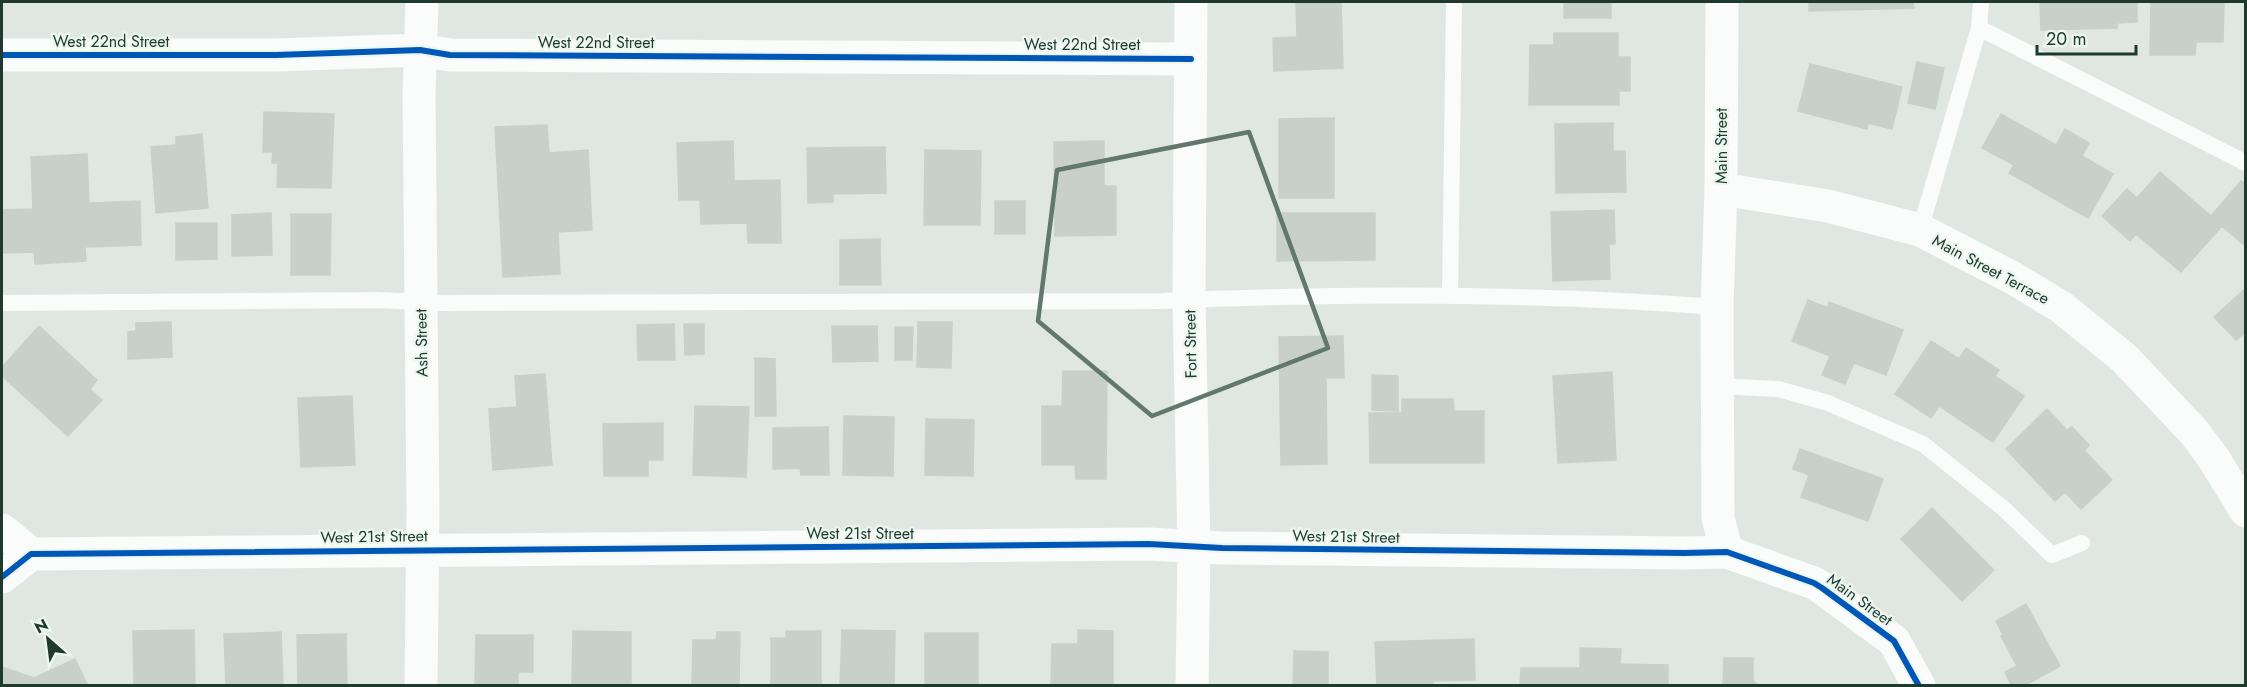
<svg xmlns="http://www.w3.org/2000/svg" width="2247" height="687" viewBox="0 0 2247 687" font-family="Jost,sans-serif">
  <rect width="100%" height="100%" fill="#e0e7e3"/>
  <path fill="#c9d0cc" stroke="#c9d0cc" stroke-width="1.5" d="M 1296,2 L 1341,2 L 1343,68 L 1274,71 L 1273,38 L 1297,37 Z
    M 1564,2 L 1611,2 L 1611,18 L 1564,18 Z
    M 1809,2 L 1913,2 L 1914,8 L 1809,11 Z
    M 2040,2 L 2137,2 L 2137,22 L 2117,23 L 2117,28 L 2041,30 Z
    M 2151,2 L 2224,2 L 2223,42 L 2196,42 L 2195,55 L 2150,55 Z
    M 1554,33 L 1618,33 L 1618,57 L 1630,57 L 1630,91 L 1619,91 L 1619,105 L 1529,105 L 1530,45 L 1554,45 Z
    M 1917,62 L 1944,68 L 1935,109 L 1908,103 Z
    M 1810,64 L 1902,87 L 1892,129 L 1868,123 L 1867,129 L 1798,111 Z
    M 264,112 L 334,114 L 331,188 L 277,187 L 278,163 L 272,163 L 273,152 L 263,152 Z
    M 2001,114 L 2056,145 L 2065,129 L 2089,143 L 2082,156 L 2113,174 L 2088,218 L 2009,173 L 2014,165 L 1982,148 Z
    M 1334,118 L 1334,198 L 1279,198 L 1279,119 Z
    M 1613,123 L 1613,151 L 1625,151 L 1626,192 L 1556,193 L 1555,124 Z
    M 547,125 L 549,153 L 588,150 L 592,230 L 558,232 L 560,274 L 503,277 L 495,127 Z
    M 202,134 L 208,208 L 156,213 L 151,147 L 176,145 L 176,137 Z
    M 733,141 L 734,181 L 780,180 L 781,243 L 748,243 L 747,223 L 701,224 L 700,200 L 679,200 L 677,143 Z
    M 1104,141 L 1104,186 L 1116,186 L 1116,235 L 1055,236 L 1054,142 Z
    M 885,147 L 886,193 L 833,194 L 833,202 L 808,203 L 807,148 Z
    M 925,150 L 981,151 L 980,225 L 924,225 Z
    M 87,154 L 89,203 L 140,201 L 141,245 L 85,247 L 86,261 L 35,264 L 34,252 L 2,253 L 2,210 L 33,209 L 31,157 Z
    M 2160,172 L 2211,216 L 2241,181 L 2246,184 L 2246,243 L 2244,245 L 2222,226 L 2181,272 L 2136,234 L 2130,241 L 2102,216 L 2127,189 L 2137,198 Z
    M 995,201 L 1025,201 L 1025,234 L 995,234 Z
    M 1614,210 L 1615,244 L 1609,244 L 1610,279 L 1553,281 L 1551,212 Z
    M 271,213 L 272,255 L 232,256 L 232,215 Z
    M 1277,213 L 1375,213 L 1375,260 L 1277,261 Z
    M 291,214 L 331,214 L 330,275 L 291,275 Z
    M 176,223 L 217,223 L 217,259 L 176,260 Z
    M 880,239 L 881,285 L 840,285 L 840,240 Z
    M 2246,288 L 2246,332 L 2236,340 L 2214,317 Z
    M 1808,300 L 1828,308 L 1829,302 L 1903,330 L 1886,375 L 1854,363 L 1845,384 L 1822,375 L 1830,356 L 1792,341 Z
    M 171,322 L 172,357 L 128,359 L 128,332 L 136,331 L 136,323 Z
    M 918,322 L 952,322 L 951,368 L 917,367 Z
    M 674,324 L 675,360 L 638,360 L 637,325 Z
    M 684,324 L 704,324 L 704,354 L 685,355 Z
    M 39,326 L 97,380 L 90,389 L 102,400 L 68,436 L 2,376 L 2,367 Z
    M 832,326 L 877,326 L 878,361 L 833,362 Z
    M 895,327 L 913,327 L 912,360 L 895,360 Z
    M 1343,336 L 1344,378 L 1326,378 L 1327,464 L 1281,465 L 1279,337 Z
    M 1931,341 L 1959,359 L 1966,348 L 1999,370 L 1995,376 L 2024,396 L 1993,442 L 1939,406 L 1931,418 L 1895,394 Z
    M 755,358 L 775,359 L 776,416 L 755,416 Z
    M 1063,371 L 1107,371 L 1106,479 L 1076,479 L 1075,465 L 1042,465 L 1042,406 L 1062,406 Z
    M 1612,372 L 1616,460 L 1558,463 L 1553,376 Z
    M 545,374 L 552,465 L 493,470 L 489,409 L 517,407 L 515,376 Z
    M 1372,375 L 1398,376 L 1398,411 L 1372,410 Z
    M 352,396 L 355,465 L 301,467 L 298,398 Z
    M 1402,399 L 1453,399 L 1454,411 L 1484,411 L 1484,463 L 1370,463 L 1369,413 L 1402,413 Z
    M 695,406 L 749,407 L 746,477 L 693,475 Z
    M 2047,409 L 2067,430 L 2072,427 L 2089,445 L 2084,450 L 2112,480 L 2081,509 L 2065,492 L 2055,501 L 2006,449 Z
    M 844,416 L 894,417 L 893,476 L 843,475 Z
    M 926,419 L 974,420 L 973,476 L 925,475 Z
    M 663,423 L 663,460 L 648,460 L 648,476 L 604,476 L 603,424 Z
    M 828,427 L 829,475 L 801,475 L 800,468 L 773,469 L 773,428 Z
    M 1800,449 L 1883,479 L 1868,521 L 1801,497 L 1809,475 L 1793,469 Z
    M 1932,508 L 1994,570 L 1962,601 L 1901,539 Z
    M 2026,604 L 2060,666 L 2024,686 L 2012,686 L 2005,672 L 2017,666 L 2001,636 L 2003,635 L 1996,621 Z
    M 194,630 L 195,686 L 134,686 L 133,631 Z
    M 842,630 L 895,631 L 894,686 L 840,686 Z
    M 1078,630 L 1113,631 L 1113,686 L 1051,686 L 1052,644 L 1078,644 Z
    M 573,631 L 631,632 L 631,686 L 572,686 Z
    M 786,631 L 821,631 L 821,686 L 771,686 L 771,638 L 786,638 Z
    M 281,632 L 283,685 L 226,686 L 224,634 Z
    M 717,632 L 740,632 L 739,686 L 692,686 L 693,640 L 716,640 Z
    M 925,633 L 978,633 L 978,686 L 925,686 Z
    M 346,634 L 347,686 L 298,686 L 297,635 Z
    M 476,635 L 533,635 L 533,672 L 518,672 L 518,686 L 475,686 Z
    M 1474,639 L 1475,680 L 1433,681 L 1433,686 L 1377,686 L 1375,642 Z
    M 1580,648 L 1621,649 L 1620,664 L 1668,665 L 1668,686 L 1520,686 L 1521,668 L 1580,668 Z
    M 1294,651 L 1328,652 L 1328,686 L 1293,686 Z
    M 1724,658 L 1753,658 L 1753,680 L 1758,686 L 1723,686 Z
    M 75,659 L 88,686 L 2,686 L 2,667 L 34,678 Z"/>
  <g fill="none" stroke-linecap="round" stroke-linejoin="round">
    <path stroke="#fafbfb" stroke-width="16" d="M 1979,28 L 2246,163
      M 1920,230 L 1979,28 L 1981,2
      M 1450,296 L 1454,2
      M 2,303 L 377,300 L 443,303 L 1162,301 C 1345,293 1534,293 1717,307
      M 1717,386 L 1778,389 L 1828,403 L 1923,444 L 2003,508 L 2052,555 L 2082,543"/>
    <path stroke="#fafbfb" stroke-width="33" d="M 1191,2 L 1189,300 L 1194,548 L 1192,686
      M 2,55 L 276,55 L 420,50 L 450,55 L 1191,59
      M 1721,189 L 1828,206 L 1920,230 L 2013,278 L 2061,307 L 2124,358 L 2194,432 L 2214,459 L 2246,511
      M 2,530 L 31,554
      M 2,577 L 31,554 L 1149,544 L 1222,548 L 1684,553 L 1727,552
      M 421,686 L 423,510 L 419,95 L 422,2"/>
    <path stroke="#fafbfb" stroke-width="33" d="M 1722,2 L 1721,189 L 1717,307 L 1718,518 L 1727,552 L 1814,583 L 1822,588 L 1894,641 L 1919,686"/>
    <g stroke="#edf7f0" stroke-width="10">
      <path id="cycleway" d="M 2,55 L 276,55 L 420,50 L 450,55 L 1191,59
        M 2,577 L 31,554 L 1149,544 L 1222,548 L 1684,553 L 1727,552 L 1814,583 L 1822,588 L 1894,641 L 1919,686"/>
    </g>
    <use href="#cycleway" stroke="#0057b8" stroke-width="6"/>
  </g>
  <path fill="none" stroke="#62776d" stroke-width="4.5" stroke-linejoin="round" d="M 1249,132 L 1328,348 L 1152,416 L 1038,321 L 1057,170 Z"/>
  <g text-anchor="middle" stroke-width="4.5" stroke-linejoin="round" paint-order="stroke">
    <g font-size="16" fill="#1e3a2e" stroke="#edf7f0">
      <text x="111" y="47">West 22nd Street</text>
      <text x="596" y="48">West 22nd Street</text>
      <text x="1082" y="50">West 22nd Street</text>
      <text transform="translate(1721 146) rotate(-90)" y="6">Main Street</text>
      <text transform="translate(1991 269) rotate(28)" y="6">Main Street Terrace</text>
      <text transform="translate(421 343) rotate(-91)" y="6">Ash Street</text>
      <text transform="translate(1190 344) rotate(-91)" y="6">Fort Street</text>
      <text x="860" y="539">West 21st Street</text>
      <text transform="translate(374 536) rotate(-1)" y="6">West 21st Street</text>
      <text transform="translate(1346 536) rotate(1)" y="6">West 21st Street</text>
      <text transform="translate(1860 599) rotate(36)" y="6">Main Street</text>
    </g>
  </g>
  <rect width="2247" height="687" fill="none" stroke="#1e3a2e" stroke-width="6"/>
  <g transform="translate(48 639) rotate(332)" stroke="#edf7f0" stroke-width="4.5" paint-order="stroke">
  <path d="M0-4.5L10 22L0 15L-10 22Z" fill="#1e3a2e"/>
  <text y="-9" font-size="16" font-weight="bold" text-anchor="middle" fill="#1e3a2e">N</text>
  </g>
  <path d="M2037 45v9h99v-9" fill="none" stroke="#1e3a2e" stroke-width="3"/>
  <text x="2046" y="45" font-size="18" fill="#1e3a2e" stroke="#edf7f0" stroke-width="4.5" paint-order="stroke">20 m</text>
</svg>
